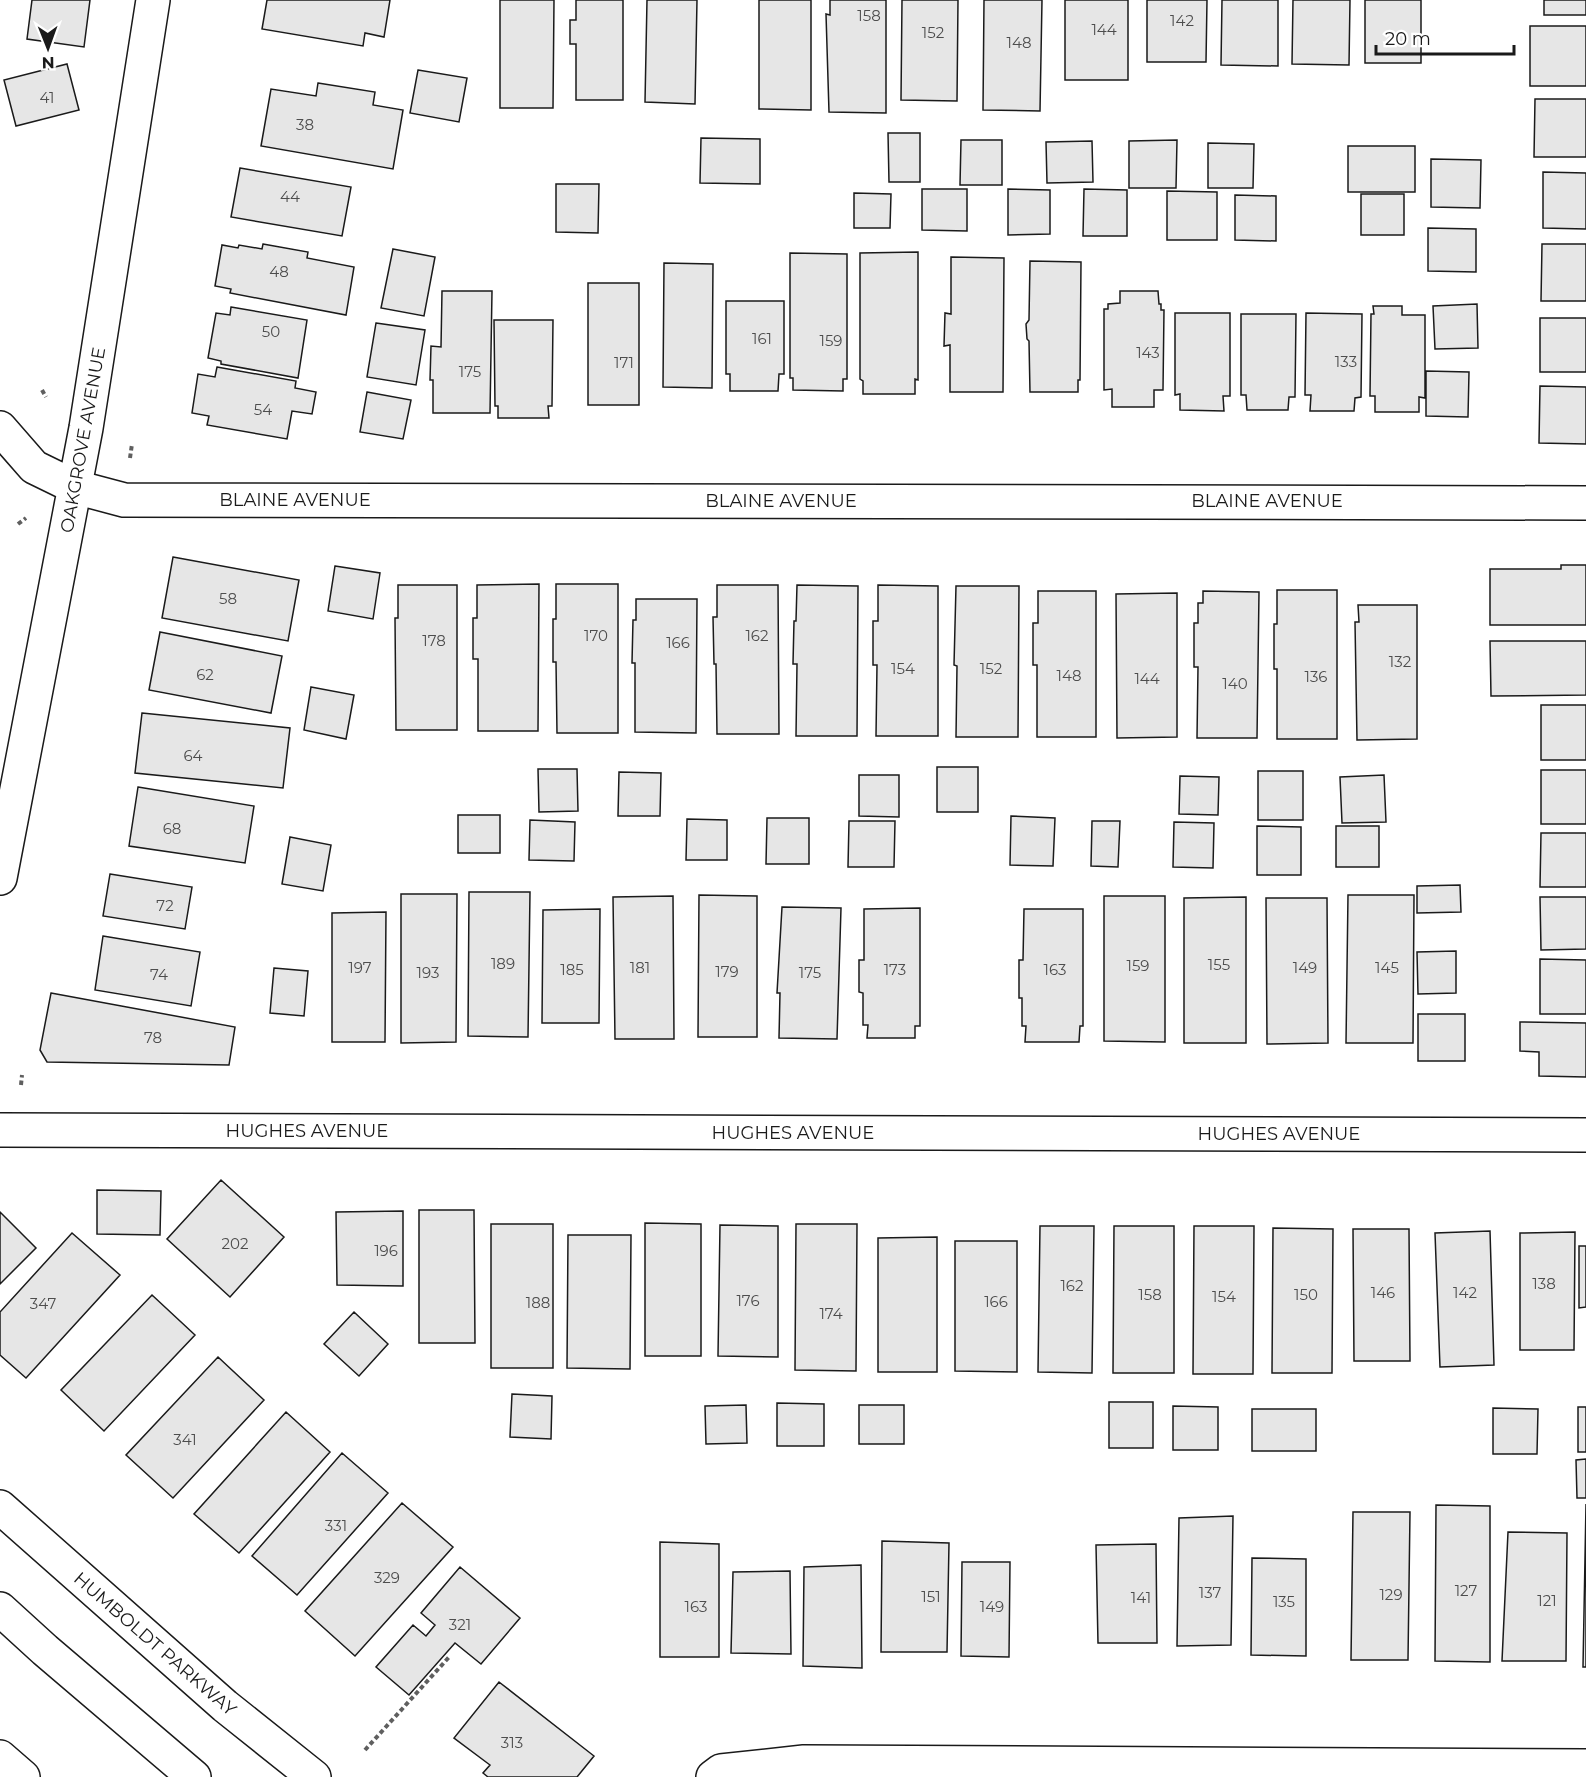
<svg xmlns="http://www.w3.org/2000/svg" width="1586" height="1777" viewBox="0 0 1586 1777" font-family="Montserrat,sans-serif">
  <rect width="100%" height="100%" fill="#fff"/>
  <path fill="#e6e6e6" stroke="#1a1a1a" stroke-width="1.5" d="M 32,0 L 90,0 L 84,47 L 27,39 Z
    M 267,0 L 390,0 L 384,37 L 365,33 L 363,46 L 262,29 Z
    M 500,0 L 554,0 L 553,108 L 500,108 Z
    M 576,0 L 623,0 L 623,100 L 576,100 L 576,44 L 570,44 L 570,20 L 576,20 Z
    M 647,0 L 697,0 L 695,104 L 645,102 Z
    M 759,0 L 811,0 L 811,110 L 759,109 Z
    M 830,0 L 886,0 L 886,113 L 829,112 L 826,14 L 830,15 Z
    M 902,0 L 958,0 L 957,101 L 901,100 Z
    M 984,0 L 1042,0 L 1040,111 L 983,110 Z
    M 1065,0 L 1128,0 L 1128,80 L 1065,80 Z
    M 1147,0 L 1207,0 L 1206,62 L 1147,62 Z
    M 1222,0 L 1278,0 L 1278,66 L 1221,65 Z
    M 1293,0 L 1350,0 L 1349,65 L 1292,64 Z
    M 1365,0 L 1421,0 L 1421,63 L 1365,63 Z
    M 1544,0 L 1586,0 L 1586,15 L 1544,15 Z
    M 1530,26 L 1586,26 L 1586,86 L 1530,86 Z
    M 67,64 L 79,110 L 16,126 L 4,80 Z
    M 418,70 L 467,78 L 459,122 L 410,113 Z
    M 318,83 L 375,92 L 373,105 L 403,110 L 393,169 L 261,146 L 271,89 L 316,96 Z
    M 1535,99 L 1586,99 L 1586,157 L 1534,157 Z
    M 888,133 L 920,133 L 920,182 L 889,182 Z
    M 701,138 L 760,139 L 760,184 L 700,183 Z
    M 961,140 L 1002,140 L 1002,185 L 960,185 Z
    M 1177,140 L 1176,188 L 1129,188 L 1129,141 Z
    M 1092,141 L 1093,182 L 1047,183 L 1046,142 Z
    M 1208,143 L 1254,144 L 1253,188 L 1208,188 Z
    M 1348,146 L 1415,146 L 1415,192 L 1348,192 Z
    M 1431,159 L 1481,160 L 1480,208 L 1431,207 Z
    M 240,168 L 351,187 L 342,236 L 231,217 Z
    M 1543,172 L 1586,173 L 1586,229 L 1543,228 Z
    M 556,184 L 599,184 L 598,233 L 556,232 Z
    M 922,189 L 967,189 L 967,231 L 922,230 Z
    M 1008,189 L 1050,190 L 1050,234 L 1008,235 Z
    M 1084,189 L 1127,190 L 1127,236 L 1083,236 Z
    M 1167,191 L 1217,192 L 1217,240 L 1167,240 Z
    M 854,193 L 891,194 L 890,228 L 854,228 Z
    M 1361,194 L 1404,194 L 1404,235 L 1361,235 Z
    M 1235,195 L 1276,196 L 1276,241 L 1235,240 Z
    M 1428,228 L 1476,229 L 1476,272 L 1428,271 Z
    M 263,244 L 308,252 L 307,258 L 354,267 L 346,315 L 230,293 L 231,289 L 215,286 L 222,245 L 238,248 L 239,245 L 262,249 Z
    M 1542,244 L 1586,244 L 1586,301 L 1541,301 Z
    M 393,249 L 435,257 L 424,316 L 381,308 Z
    M 918,252 L 918,380 L 915,379 L 915,394 L 863,394 L 863,381 L 860,379 L 860,253 Z
    M 790,253 L 847,254 L 847,379 L 843,379 L 843,391 L 793,390 L 793,378 L 790,378 Z
    M 951,257 L 1004,258 L 1003,392 L 950,392 L 950,345 L 944,346 L 945,313 L 951,314 Z
    M 1030,261 L 1081,262 L 1080,380 L 1078,380 L 1078,392 L 1030,392 L 1029,341 L 1027,339 L 1026,324 L 1029,320 Z
    M 664,263 L 713,264 L 712,388 L 663,387 Z
    M 588,283 L 639,283 L 639,405 L 588,405 Z
    M 442,291 L 492,291 L 490,413 L 433,413 L 433,380 L 430,380 L 431,346 L 441,347 Z
    M 1120,291 L 1158,291 L 1159,304 L 1161,304 L 1161,310 L 1164,310 L 1163,390 L 1154,390 L 1154,407 L 1112,407 L 1112,389 L 1104,390 L 1104,309 L 1108,309 L 1108,304 L 1120,303 Z
    M 726,301 L 784,301 L 784,374 L 779,374 L 778,391 L 730,391 L 730,374 L 726,374 Z
    M 1477,304 L 1478,348 L 1435,349 L 1433,306 Z
    M 1373,306 L 1402,306 L 1402,315 L 1425,315 L 1425,398 L 1419,397 L 1419,412 L 1375,412 L 1375,396 L 1370,396 L 1371,314 L 1374,314 Z
    M 231,307 L 307,320 L 298,378 L 221,364 L 221,361 L 208,358 L 216,313 L 230,315 Z
    M 1175,313 L 1230,313 L 1230,396 L 1223,396 L 1224,411 L 1180,410 L 1180,394 L 1175,395 Z
    M 1306,313 L 1362,314 L 1361,397 L 1355,398 L 1354,411 L 1310,411 L 1311,395 L 1305,395 Z
    M 1241,314 L 1296,314 L 1295,397 L 1289,397 L 1288,410 L 1247,410 L 1246,395 L 1241,395 Z
    M 1540,318 L 1586,318 L 1586,372 L 1540,372 Z
    M 494,320 L 553,320 L 552,406 L 548,406 L 549,418 L 498,418 L 498,406 L 495,406 Z
    M 376,323 L 425,330 L 416,385 L 367,377 Z
    M 217,367 L 296,381 L 295,388 L 316,392 L 312,414 L 292,411 L 287,439 L 207,425 L 209,416 L 192,413 L 198,374 L 215,377 Z
    M 1426,371 L 1469,372 L 1468,417 L 1426,416 Z
    M 1540,386 L 1586,387 L 1586,444 L 1539,443 Z
    M 367,392 L 411,400 L 403,439 L 360,432 Z
    M 173,557 L 299,580 L 288,641 L 162,618 Z
    M 1561,565 L 1586,565 L 1586,625 L 1490,625 L 1490,569 L 1561,569 Z
    M 335,566 L 380,573 L 373,619 L 328,611 Z
    M 539,584 L 538,731 L 478,731 L 478,659 L 473,659 L 473,618 L 477,618 L 477,585 Z
    M 556,584 L 618,584 L 618,733 L 557,733 L 556,662 L 553,662 L 553,619 L 556,619 Z
    M 398,585 L 457,585 L 457,730 L 396,730 L 395,618 L 398,618 Z
    M 717,585 L 778,585 L 779,734 L 717,734 L 716,664 L 714,664 L 713,617 L 717,617 Z
    M 797,585 L 858,586 L 857,736 L 796,736 L 797,664 L 793,664 L 794,621 L 796,621 Z
    M 878,585 L 938,586 L 938,736 L 876,736 L 877,665 L 873,665 L 873,621 L 878,621 Z
    M 956,586 L 1019,586 L 1018,737 L 956,737 L 957,666 L 954,665 Z
    M 1277,590 L 1337,590 L 1337,739 L 1277,739 L 1277,669 L 1274,669 L 1274,624 L 1277,624 Z
    M 1038,591 L 1096,591 L 1096,737 L 1037,737 L 1037,665 L 1033,665 L 1033,623 L 1038,623 Z
    M 1203,591 L 1259,592 L 1257,738 L 1197,738 L 1198,667 L 1194,667 L 1194,623 L 1198,623 L 1198,603 L 1203,603 Z
    M 1177,593 L 1177,737 L 1117,738 L 1116,594 Z
    M 636,599 L 697,599 L 696,733 L 635,732 L 635,663 L 632,663 L 633,620 L 636,620 Z
    M 1358,605 L 1417,605 L 1417,739 L 1357,740 L 1355,622 L 1359,622 Z
    M 160,632 L 282,656 L 271,713 L 149,690 Z
    M 1490,641 L 1586,641 L 1586,695 L 1491,696 Z
    M 311,687 L 354,695 L 346,739 L 304,730 Z
    M 1541,705 L 1586,705 L 1586,760 L 1541,760 Z
    M 142,713 L 290,728 L 283,788 L 135,773 Z
    M 937,767 L 978,767 L 978,812 L 937,812 Z
    M 538,769 L 577,769 L 578,811 L 539,812 Z
    M 1541,770 L 1586,770 L 1586,824 L 1541,824 Z
    M 1258,771 L 1303,771 L 1303,820 L 1258,820 Z
    M 619,772 L 661,773 L 660,816 L 618,816 Z
    M 859,775 L 899,775 L 899,817 L 859,816 Z
    M 1384,775 L 1386,822 L 1342,823 L 1340,777 Z
    M 1180,776 L 1219,777 L 1218,815 L 1179,814 Z
    M 138,787 L 254,806 L 245,863 L 129,846 Z
    M 458,815 L 500,815 L 500,853 L 458,853 Z
    M 1011,816 L 1055,818 L 1053,866 L 1010,865 Z
    M 767,818 L 809,818 L 809,864 L 766,864 Z
    M 687,819 L 727,820 L 727,860 L 686,860 Z
    M 530,820 L 575,822 L 574,861 L 529,860 Z
    M 849,821 L 895,821 L 894,867 L 848,867 Z
    M 1092,821 L 1120,821 L 1118,867 L 1091,866 Z
    M 1174,822 L 1214,823 L 1213,868 L 1173,867 Z
    M 1257,826 L 1301,827 L 1301,875 L 1257,875 Z
    M 1336,826 L 1379,826 L 1379,867 L 1336,867 Z
    M 1541,833 L 1586,833 L 1586,887 L 1540,887 Z
    M 290,837 L 331,845 L 323,891 L 282,884 Z
    M 110,874 L 192,887 L 185,929 L 103,916 Z
    M 1460,885 L 1461,912 L 1417,913 L 1417,886 Z
    M 469,892 L 530,892 L 528,1037 L 468,1036 Z
    M 401,894 L 457,894 L 456,1042 L 401,1043 Z
    M 699,895 L 757,896 L 757,1037 L 698,1037 Z
    M 1348,895 L 1414,895 L 1413,1043 L 1346,1043 Z
    M 673,896 L 674,1039 L 615,1039 L 613,897 Z
    M 1104,896 L 1165,896 L 1165,1042 L 1104,1041 Z
    M 1246,897 L 1246,1043 L 1184,1043 L 1184,898 Z
    M 1540,897 L 1586,897 L 1586,949 L 1541,950 Z
    M 1266,898 L 1327,898 L 1328,1043 L 1267,1044 Z
    M 782,907 L 841,908 L 837,1039 L 779,1038 L 780,993 L 777,993 Z
    M 920,908 L 920,1026 L 915,1026 L 915,1038 L 867,1038 L 868,1025 L 863,1025 L 863,993 L 859,992 L 859,960 L 864,960 L 864,909 Z
    M 600,909 L 599,1023 L 542,1023 L 543,910 Z
    M 1024,909 L 1083,909 L 1083,1026 L 1080,1026 L 1079,1042 L 1025,1042 L 1026,1026 L 1022,1026 L 1022,998 L 1019,998 L 1019,960 L 1023,960 Z
    M 386,912 L 385,1042 L 332,1042 L 332,913 Z
    M 103,936 L 200,952 L 191,1006 L 95,990 Z
    M 1456,951 L 1456,993 L 1418,994 L 1417,952 Z
    M 1540,959 L 1586,960 L 1586,1014 L 1540,1014 Z
    M 274,968 L 308,971 L 304,1016 L 270,1013 Z
    M 51,993 L 235,1027 L 229,1065 L 47,1062 L 40,1050 Z
    M 1418,1014 L 1465,1014 L 1465,1061 L 1418,1061 Z
    M 1520,1022 L 1586,1023 L 1586,1077 L 1539,1076 L 1539,1052 L 1520,1051 Z
    M 221,1180 L 284,1237 L 230,1297 L 167,1239 Z
    M 97,1190 L 161,1191 L 160,1235 L 97,1234 Z
    M 419,1210 L 474,1210 L 475,1343 L 419,1343 Z
    M 403,1211 L 403,1286 L 337,1285 L 336,1212 Z
    M 0,1212 L 36,1248 L 0,1284 Z
    M 645,1223 L 701,1224 L 701,1356 L 645,1356 Z
    M 491,1224 L 553,1224 L 553,1368 L 491,1368 Z
    M 796,1224 L 857,1224 L 856,1371 L 795,1370 Z
    M 720,1225 L 778,1226 L 778,1357 L 718,1356 Z
    M 1040,1226 L 1094,1226 L 1092,1373 L 1038,1372 Z
    M 1114,1226 L 1174,1226 L 1174,1373 L 1113,1373 Z
    M 1194,1226 L 1254,1226 L 1253,1374 L 1193,1374 Z
    M 1273,1228 L 1333,1229 L 1332,1373 L 1272,1373 Z
    M 1353,1229 L 1409,1229 L 1410,1361 L 1354,1361 Z
    M 1490,1231 L 1494,1365 L 1440,1367 L 1435,1233 Z
    M 1575,1232 L 1574,1350 L 1520,1350 L 1520,1233 Z
    M 72,1233 L 120,1275 L 26,1378 L 0,1355 L 0,1312 Z
    M 568,1235 L 631,1235 L 630,1369 L 567,1368 Z
    M 937,1237 L 937,1372 L 878,1372 L 878,1238 Z
    M 955,1241 L 1017,1241 L 1017,1372 L 955,1371 Z
    M 1579,1246 L 1586,1246 L 1586,1307 L 1579,1308 Z
    M 152,1295 L 195,1335 L 104,1431 L 61,1390 Z
    M 354,1312 L 388,1344 L 359,1376 L 324,1344 Z
    M 218,1357 L 264,1400 L 173,1498 L 126,1455 Z
    M 512,1394 L 552,1396 L 551,1439 L 510,1437 Z
    M 1109,1402 L 1153,1402 L 1153,1448 L 1109,1448 Z
    M 777,1403 L 824,1404 L 824,1446 L 777,1446 Z
    M 746,1405 L 747,1443 L 706,1444 L 705,1406 Z
    M 859,1405 L 904,1405 L 904,1444 L 859,1444 Z
    M 1173,1406 L 1218,1407 L 1218,1450 L 1173,1450 Z
    M 1578,1407 L 1586,1407 L 1586,1452 L 1578,1452 Z
    M 1493,1408 L 1538,1409 L 1537,1454 L 1493,1454 Z
    M 1252,1409 L 1316,1409 L 1316,1451 L 1252,1451 Z
    M 286,1412 L 330,1452 L 239,1553 L 194,1514 Z
    M 342,1453 L 388,1493 L 297,1595 L 252,1556 Z
    M 1586,1459 L 1586,1498 L 1577,1498 L 1576,1460 Z
    M 402,1503 L 453,1547 L 355,1656 L 305,1611 Z
    M 1586,1504 L 1586,1667 L 1583,1667 Z
    M 1436,1505 L 1490,1506 L 1490,1662 L 1435,1661 Z
    M 1353,1512 L 1410,1512 L 1408,1660 L 1351,1660 Z
    M 1233,1516 L 1231,1645 L 1177,1646 L 1179,1518 Z
    M 1508,1532 L 1567,1533 L 1566,1661 L 1502,1661 Z
    M 882,1541 L 949,1543 L 947,1652 L 881,1652 Z
    M 660,1542 L 719,1544 L 719,1657 L 660,1657 Z
    M 1156,1544 L 1157,1643 L 1098,1643 L 1096,1545 Z
    M 1252,1558 L 1306,1559 L 1306,1656 L 1251,1655 Z
    M 962,1562 L 1010,1562 L 1009,1657 L 961,1656 Z
    M 861,1565 L 862,1668 L 803,1666 L 804,1567 Z
    M 460,1567 L 520,1618 L 481,1664 L 455,1643 L 409,1695 L 376,1667 L 413,1625 L 426,1636 L 435,1625 L 421,1613 Z
    M 790,1571 L 791,1654 L 731,1653 L 733,1572 Z
    M 499,1682 L 594,1756 L 577,1777 L 488,1777 L 483,1773 L 490,1765 L 454,1738 Z"/>
  <g fill="none" stroke-linecap="round" stroke-linejoin="round">
    <g stroke="#1a1a1a" stroke-width="36">
      <path id="minor" d="M 0,428 L 34,467 L 75,487 L 124,500 L 1586,503
        M 0,878 L 86,428 L 153,0
        M 0,1130 L 1586,1135
        M 0,1507 L 225,1706 L 314,1777
        M 713,1777 L 721,1771 L 804,1762 L 1586,1766"/>
    </g>
    <g stroke="#1a1a1a" stroke-width="36">
      <path id="trunk" d="M 0,1609 L 45,1650 L 194,1777
        M 0,1757 L 23,1777"/>
    </g>
    <path stroke="#5f5f5f" stroke-width="4" stroke-dasharray="4.5 3" stroke-linecap="butt" d="M 42,390 L 46,397
      M 130,458 L 132,444
      M 18,524 L 26,518
      M 21,1085 L 22,1075
      M 365,1750 L 450,1656"/>
    <use href="#minor" stroke="#fff" stroke-width="33"/>
    <use href="#trunk" stroke="#fff" stroke-width="33"/>
  </g>
  <g text-anchor="middle" stroke-width="4.5" stroke-linejoin="round" paint-order="stroke">
    <g font-size="15" fill="#4d4d4d">
      <text x="869" y="21">158</text>
      <text x="1182" y="26">142</text>
      <text x="1104" y="35">144</text>
      <text x="933" y="38">152</text>
      <text x="1019" y="48">148</text>
      <text x="47" y="103">41</text>
      <text x="305" y="130">38</text>
      <text x="290" y="202">44</text>
      <text x="279" y="277">48</text>
      <text x="271" y="337">50</text>
      <text x="762" y="344">161</text>
      <text x="831" y="346">159</text>
      <text x="1148" y="358">143</text>
      <text x="1346" y="367">133</text>
      <text x="624" y="368">171</text>
      <text x="470" y="377">175</text>
      <text x="263" y="415">54</text>
      <text x="228" y="604">58</text>
      <text x="596" y="641">170</text>
      <text x="757" y="641">162</text>
      <text x="434" y="646">178</text>
      <text x="678" y="648">166</text>
      <text x="1400" y="667">132</text>
      <text x="903" y="674">154</text>
      <text x="991" y="674">152</text>
      <text x="205" y="680">62</text>
      <text x="1069" y="681">148</text>
      <text x="1316" y="682">136</text>
      <text x="1147" y="684">144</text>
      <text x="1235" y="689">140</text>
      <text x="193" y="761">64</text>
      <text x="172" y="834">68</text>
      <text x="165" y="911">72</text>
      <text x="503" y="969">189</text>
      <text x="1219" y="970">155</text>
      <text x="1138" y="971">159</text>
      <text x="360" y="973">197</text>
      <text x="640" y="973">181</text>
      <text x="1305" y="973">149</text>
      <text x="1387" y="973">145</text>
      <text x="572" y="975">185</text>
      <text x="895" y="975">173</text>
      <text x="1055" y="975">163</text>
      <text x="727" y="977">179</text>
      <text x="428" y="978">193</text>
      <text x="810" y="978">175</text>
      <text x="159" y="980">74</text>
      <text x="153" y="1043">78</text>
      <text x="235" y="1249">202</text>
      <text x="386" y="1256">196</text>
      <text x="1544" y="1289">138</text>
      <text x="1072" y="1291">162</text>
      <text x="1383" y="1298">146</text>
      <text x="1465" y="1298">142</text>
      <text x="1150" y="1300">158</text>
      <text x="1306" y="1300">150</text>
      <text x="1224" y="1302">154</text>
      <text x="748" y="1306">176</text>
      <text x="996" y="1307">166</text>
      <text x="538" y="1308">188</text>
      <text x="43" y="1309">347</text>
      <text x="831" y="1319">174</text>
      <text x="185" y="1445">341</text>
      <text x="336" y="1531">331</text>
      <text x="387" y="1583">329</text>
      <text x="1466" y="1596">127</text>
      <text x="1210" y="1598">137</text>
      <text x="1391" y="1600">129</text>
      <text x="931" y="1602">151</text>
      <text x="1141" y="1603">141</text>
      <text x="1547" y="1606">121</text>
      <text x="1284" y="1607">135</text>
      <text x="696" y="1612">163</text>
      <text x="992" y="1612">149</text>
      <text x="460" y="1630">321</text>
      <text x="512" y="1748">313</text>
    </g>
    <g font-size="18" fill="#1a1a1a" stroke="#fff">
      <text transform="translate(83 440) rotate(-80)" y="6">OAKGROVE AVENUE</text>
      <text x="295" y="506">BLAINE AVENUE</text>
      <text x="781" y="507">BLAINE AVENUE</text>
      <text x="1267" y="507">BLAINE AVENUE</text>
      <text x="307" y="1137">HUGHES AVENUE</text>
      <text x="793" y="1139">HUGHES AVENUE</text>
      <text x="1279" y="1140">HUGHES AVENUE</text>
      <text transform="translate(155 1644) rotate(41)" y="6">HUMBOLDT PARKWAY</text>
    </g>
  </g>
  <g transform="translate(48 48) rotate(179)" stroke="#ffffff" stroke-width="4.5" paint-order="stroke">
  <path d="M0-4.5L10 22L0 15L-10 22Z" fill="#1a1a1a"/>
  <text y="-9" font-size="16" font-weight="bold" text-anchor="middle" fill="#1a1a1a">N</text>
  </g>
  <path d="M1376 45v9h138v-9" fill="none" stroke="#1a1a1a" stroke-width="3"/>
  <text x="1385" y="45" font-size="18" fill="#1a1a1a" stroke="#ffffff" stroke-width="4.5" paint-order="stroke">20 m</text>
</svg>
